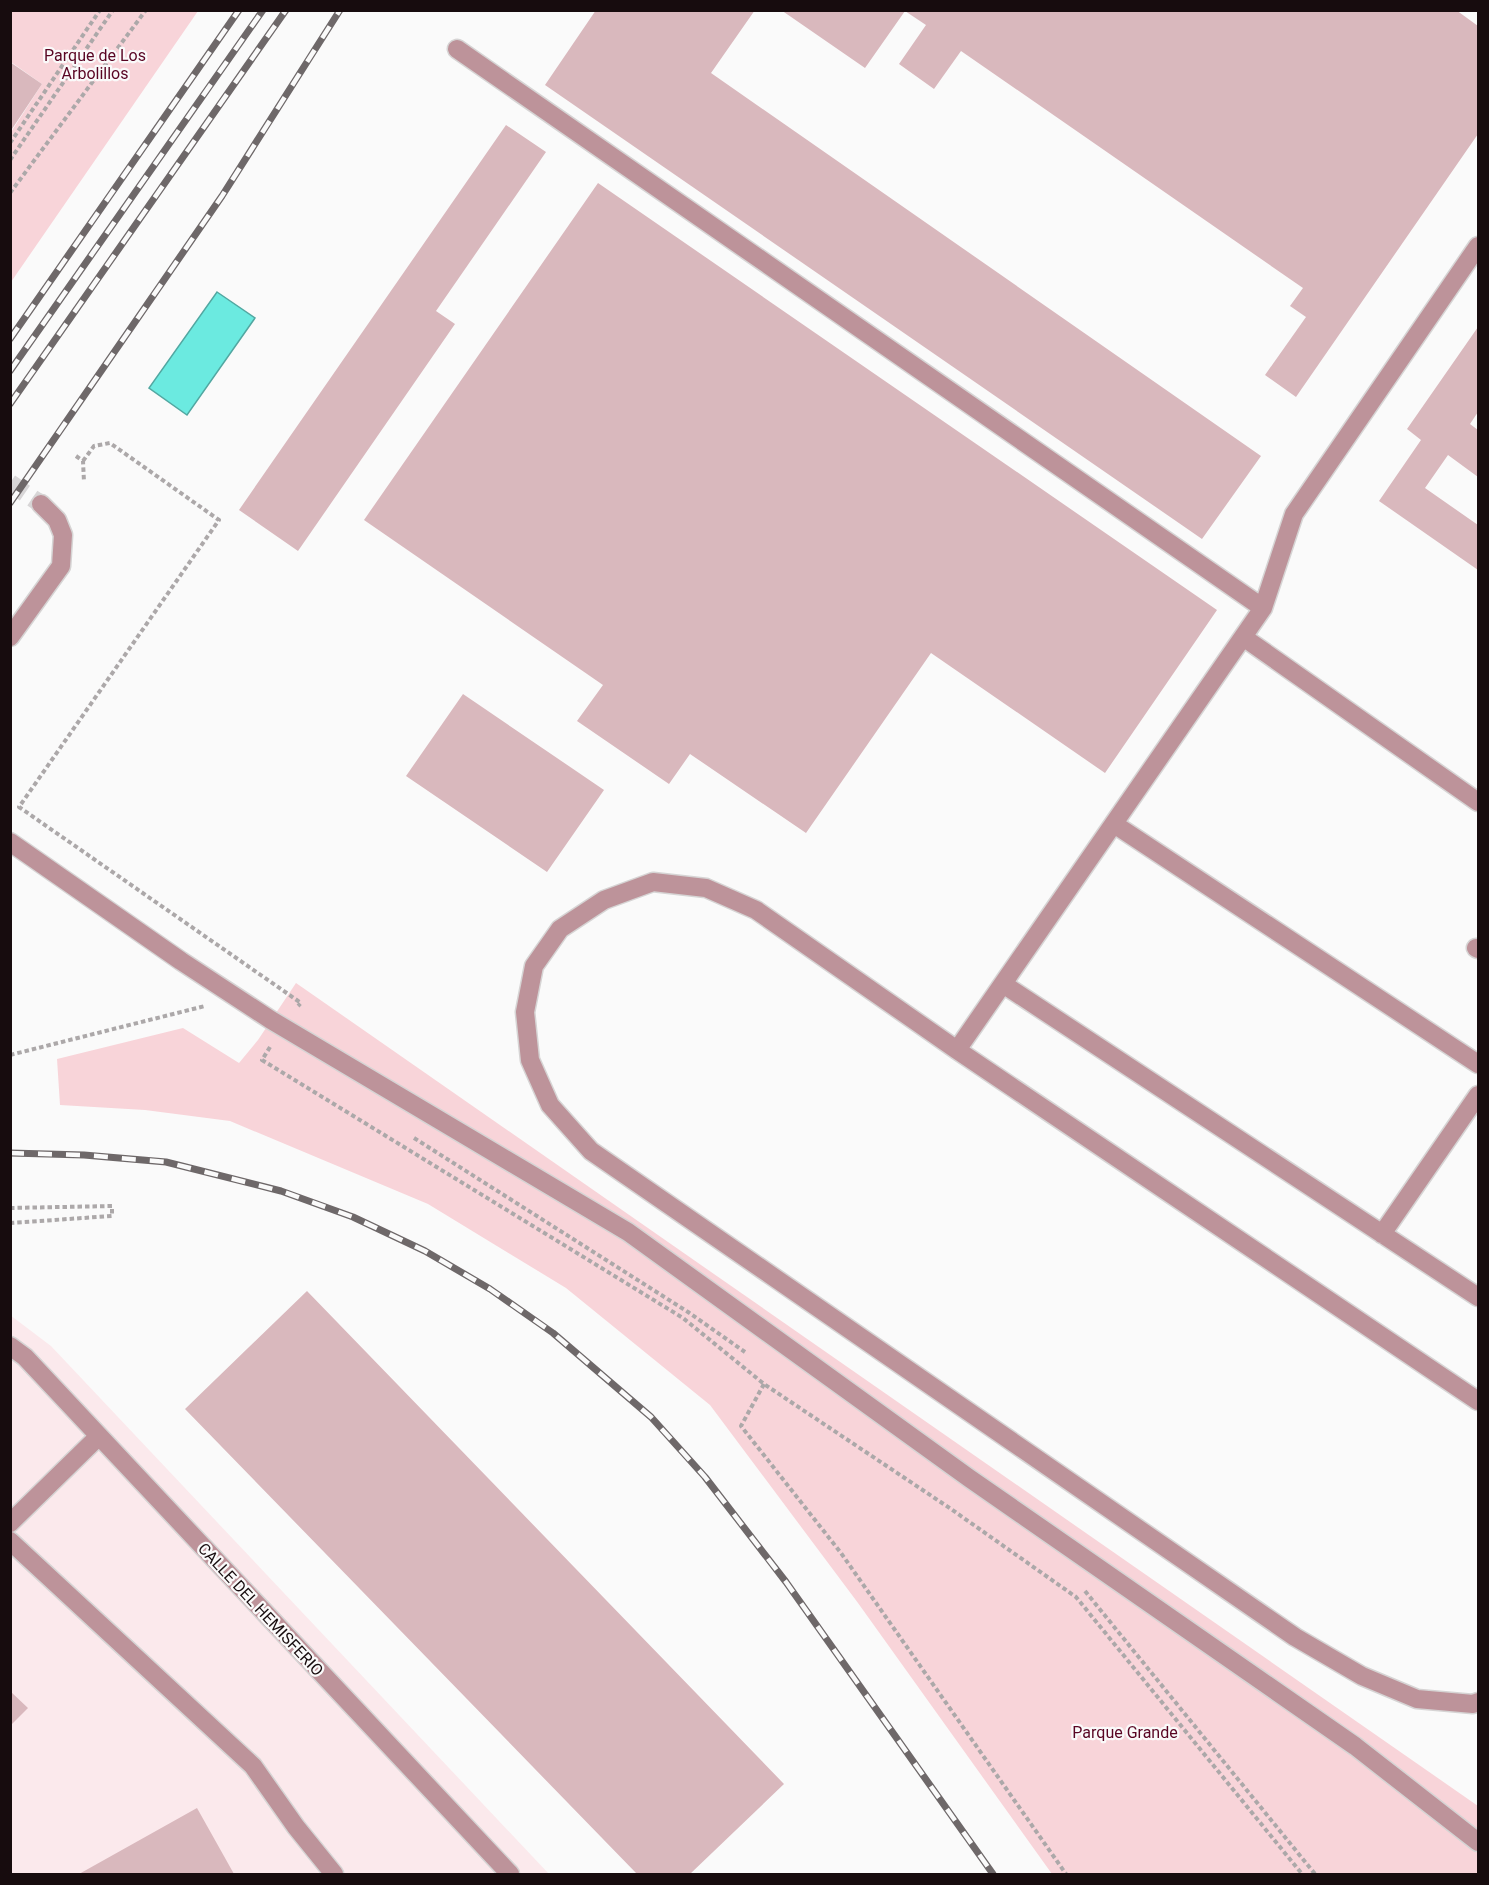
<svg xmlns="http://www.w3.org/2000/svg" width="1489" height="1885" viewBox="0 0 1489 1885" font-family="Roboto,sans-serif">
  <rect width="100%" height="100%" fill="#fafafa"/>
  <path fill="#fbe9ec" d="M 10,1315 L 51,1346 L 549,1874 L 11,1874 Z"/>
  <path fill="#f8d4d9" d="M 10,11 L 198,11 L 11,282 L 11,132 L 42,84 L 11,62 Z
    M 296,983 L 1478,1806 L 1478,1874 L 1052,1874 L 858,1603 L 710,1405 L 566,1288 L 428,1204 L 230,1121 L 145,1110 L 60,1105 L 57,1059 L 183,1028 L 239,1063 L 258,1040 Z"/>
  <path fill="#6beae0" stroke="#52a7a1" stroke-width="1.5" d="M 217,292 L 255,318 L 187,415 L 149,388 Z"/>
  <path fill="#d9b8bd" d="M 596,10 L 755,10 L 711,73 L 1261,456 L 1202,539 L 545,85 Z
    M 781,10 L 1456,10 L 1478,26 L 1478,134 L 1296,397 L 1265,375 L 1306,317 L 1290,306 L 1303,288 L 961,51 L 934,89 L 899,64 L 926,25 L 905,11 L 865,68 Z
    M 10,62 L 42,84 L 10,132 Z
    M 506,125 L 546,152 L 436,311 L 455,324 L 298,551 L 239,510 Z
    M 598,183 L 1217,610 L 1105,773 L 931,653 L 806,833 L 690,754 L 669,784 L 577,721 L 603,685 L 364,520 Z
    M 1478,327 L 1478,412 L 1470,424 L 1478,430 L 1478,477 L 1448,455 L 1425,488 L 1478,525 L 1478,570 L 1379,501 L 1421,440 L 1407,429 Z
    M 463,694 L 604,790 L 547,872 L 406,776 Z
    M 307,1291 L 784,1784 L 690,1874 L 637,1874 L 185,1409 Z
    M 10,1691 L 28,1708 L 10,1726 Z
    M 197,1808 L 234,1874 L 79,1874 Z"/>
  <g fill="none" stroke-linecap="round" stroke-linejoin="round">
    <path stroke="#d8d6d7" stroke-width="18" stroke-dasharray="18 9" stroke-linecap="butt" d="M 10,483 L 41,504"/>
    <g stroke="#d6d4d4" stroke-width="21">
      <path id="minor" d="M 457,49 L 1263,608
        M 10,637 L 61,566 L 63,535 L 57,520 L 41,504
        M 1243,637 L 1478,802
        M 1114,824 L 1478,1064
        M 10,842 L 181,961 L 271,1020 L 628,1232 L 969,1478 L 1355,1746 L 1478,1842
        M 1476,948 L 1478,949
        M 1003,984 L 1478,1297
        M 957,1050 L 1263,608 L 1294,514 L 1478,246
        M 1382,1234 L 1478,1095
        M 10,1346 L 25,1357 L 510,1874
        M 1478,1401 L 957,1050 L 756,910 L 706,888 L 653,882 L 604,900 L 560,929 L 534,966 L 525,1012 L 530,1060 L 550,1105 L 591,1151 L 1295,1637 L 1362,1676 L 1417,1699 L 1473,1704 L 1478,1702
        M 10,1523 L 99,1436
        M 10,1541 L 253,1766 L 296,1827 L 334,1874"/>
    </g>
    <path stroke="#aca8a9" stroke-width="4" stroke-dasharray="4.5 3" stroke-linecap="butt" d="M 10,143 L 100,10
      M 10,160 L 113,10
      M 10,193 L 146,10
      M 76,456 L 83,461 L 84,482
      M 83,461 L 94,446 L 110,443 L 219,520 L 19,807 L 301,1003 L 298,1006
      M 270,1047 L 262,1060 L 683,1318 L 764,1384 L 951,1509 L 1076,1597 L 1302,1874
      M 10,1055 L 205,1006
      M 414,1138 L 688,1312 L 745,1352
      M 10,1208 L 112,1206 L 112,1216 L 10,1223
      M 764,1384 L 741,1426 L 841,1553 L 1066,1874
      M 1085,1591 L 1315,1874"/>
    <use href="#minor" stroke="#bd939a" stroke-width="18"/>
    <g stroke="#6e6869" stroke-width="7">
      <path id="rail" d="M 10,339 L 239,10
        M 10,371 L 263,10
        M 10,404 L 286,10
        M 10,503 L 222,196 L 340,10
        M 10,1153 L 84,1155 L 166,1162 L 281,1191 L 353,1217 L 425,1251 L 490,1289 L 553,1333 L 651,1417 L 705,1477 L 786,1582 L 993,1874"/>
    </g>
    <use href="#rail" stroke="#fafafa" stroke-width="4.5" stroke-dasharray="14" stroke-linecap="butt"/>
  </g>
  <g text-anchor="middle" stroke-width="4.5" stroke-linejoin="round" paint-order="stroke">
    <g font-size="16" fill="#590523" stroke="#fafafa">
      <text x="95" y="61">Parque de Los<tspan x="95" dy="18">Arbolillos</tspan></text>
      <text x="1125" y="1738">Parque Grande</text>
    </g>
    <g font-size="16" fill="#170c0e" stroke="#fafafa">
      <text transform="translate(261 1609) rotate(47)" y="6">CALLE DEL HEMISFERIO</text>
    </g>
  </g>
  <rect width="1489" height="1885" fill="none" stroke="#170c0e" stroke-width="24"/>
</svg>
